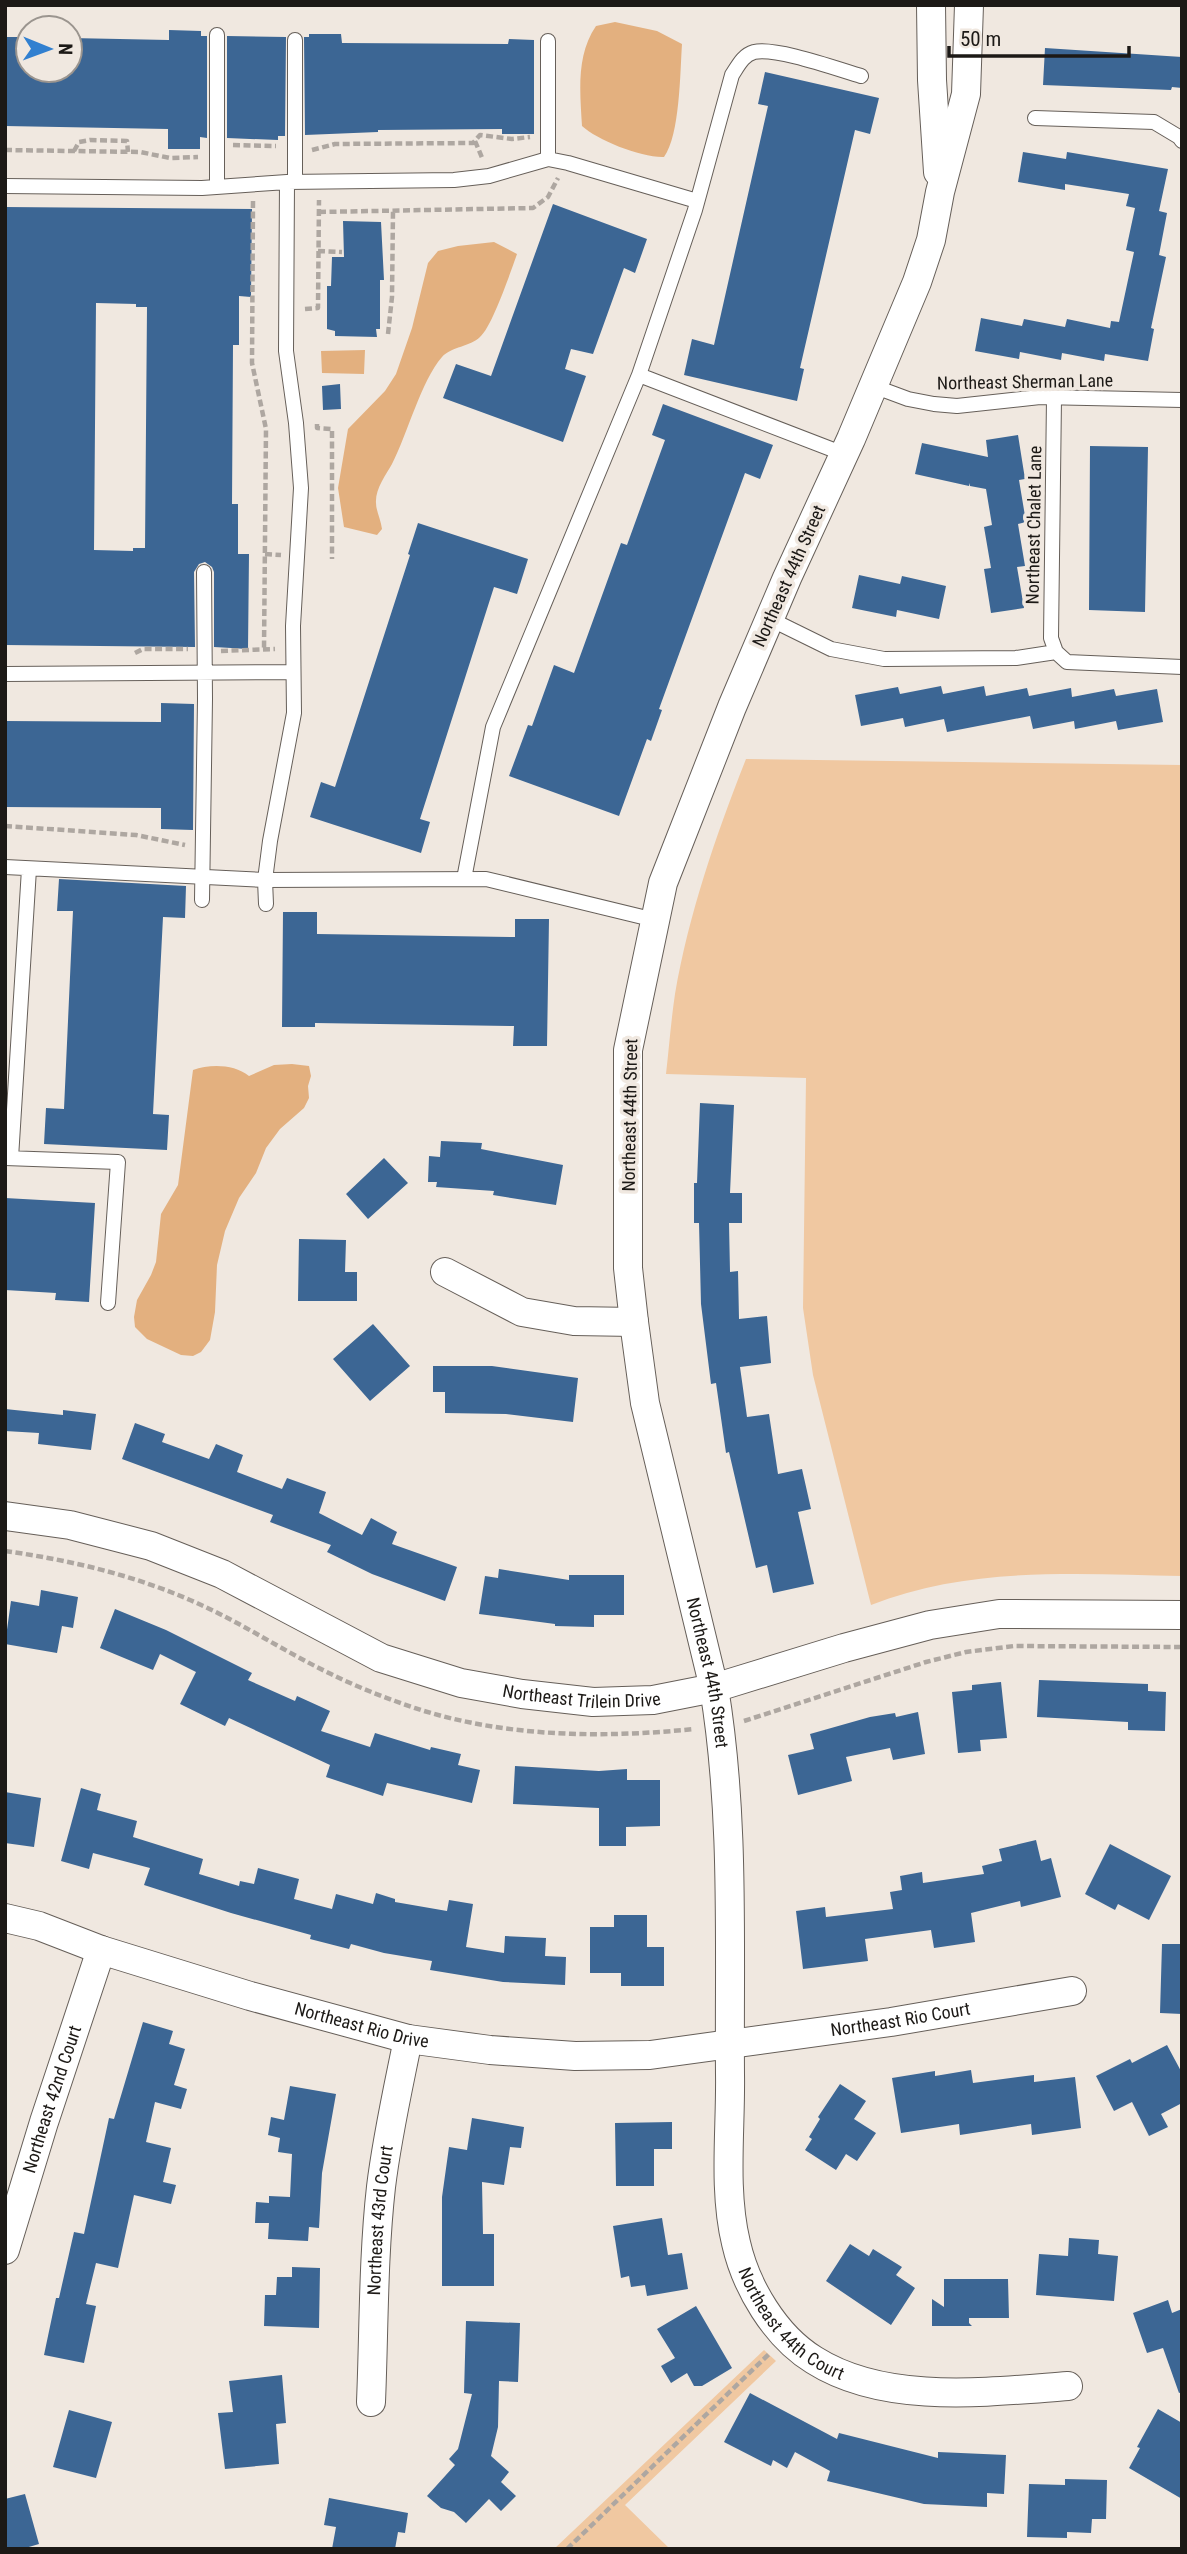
<svg xmlns="http://www.w3.org/2000/svg" width="1187" height="2554" viewBox="0 0 1187 2554" font-family="'Roboto Condensed',sans-serif">
  <rect width="100%" height="100%" fill="#f0e8e0"/>
  <path fill="#f0c8a1" d="M 746,759 L 1182,765 L 1182,1576 C 1078,1574 970,1566 871,1605 L 813,1375 L 803,1308 L 806,1078 L 666,1074 C 669,1048 671,1021 675,994 C 689,913 716,835 746,759 Z
    M 764,2350 L 776,2361 L 625,2505 L 670,2549 L 554,2549 Z"/>
  <path fill="#e3b07f" d="M 615,22 L 657,31 L 682,44 C 680,73 680,135 664,157 C 642,158 597,140 582,126 C 580,92 576,55 596,26 Z
    M 494,242 L 517,254 C 511,271 492,327 480,337 C 470,347 452,346 442,357 C 421,381 408,433 392,464 C 386,475 375,489 376,503 C 376,511 381,520 382,529 L 377,535 L 344,527 L 338,488 L 348,429 L 385,391 L 396,374 L 412,328 L 428,263 L 438,251 L 458,246 Z
    M 365,350 L 364,374 L 322,373 L 321,351 Z
    M 292,1064 L 309,1066 L 311,1076 L 308,1086 L 309,1098 L 304,1108 L 280,1129 L 266,1148 L 256,1173 L 239,1198 L 225,1231 L 217,1265 L 215,1312 L 210,1340 L 201,1352 L 193,1356 L 181,1355 L 147,1339 L 135,1327 L 134,1317 L 137,1300 L 151,1275 L 156,1262 L 161,1214 L 178,1185 L 193,1070 C 210,1064 234,1064 249,1076 L 274,1065 Z"/>
  <path fill="#3c6694" fill-rule="evenodd" d="M 169,30 L 201,31 L 201,36 L 207,36 L 207,138 L 200,137 L 200,149 L 168,149 L 168,129 L 5,126 L 5,37 L 28,37 L 28,70 L 70,70 L 70,38 L 169,40 Z
    M 309,34 L 341,34 L 342,43 L 508,44 L 509,39 L 534,40 L 534,134 L 502,134 L 502,129 L 378,130 L 378,132 L 305,135 L 304,37 L 309,37 Z
    M 227,36 L 286,37 L 285,136 L 278,136 L 278,140 L 227,138 Z
    M 1045,48 L 1182,57 L 1182,88 L 1172,87 L 1171,90 L 1043,85 Z
    M 765,72 L 879,98 L 870,134 L 855,130 L 800,368 L 804,369 L 797,401 L 684,375 L 692,339 L 714,345 L 768,106 L 758,104 Z
    M 1023,152 L 1066,159 L 1067,152 L 1168,169 L 1159,211 L 1167,213 L 1159,255 L 1166,257 L 1151,328 L 1154,329 L 1148,361 L 1105,354 L 1104,361 L 1062,353 L 1061,360 L 1020,352 L 1019,359 L 975,351 L 981,318 L 1022,326 L 1024,319 L 1065,327 L 1067,319 L 1110,328 L 1111,321 L 1119,322 L 1134,252 L 1126,250 L 1135,208 L 1126,206 L 1129,194 L 1065,184 L 1065,190 L 1018,182 Z
    M 553,204 L 647,239 L 635,273 L 624,268 L 593,354 L 571,349 L 565,369 L 586,376 L 563,442 L 443,398 L 456,364 L 491,376 Z
    M 5,207 L 252,209 L 251,297 L 239,296 L 239,345 L 233,345 L 232,504 L 238,504 L 238,554 L 249,554 L 248,649 L 214,647 L 214,572 L 212,567 L 205,562 L 199,564 L 194,572 L 195,647 L 5,645 ZM 96,303 L 136,304 L 136,307 L 147,307 L 145,548 L 133,548 L 133,551 L 94,550 Z
    M 343,221 L 381,222 L 384,280 L 380,280 L 380,329 L 376,329 L 377,337 L 335,336 L 335,331 L 327,329 L 327,286 L 331,286 L 332,257 L 344,257 Z
    M 340,384 L 341,409 L 323,410 L 322,386 Z
    M 663,404 L 773,445 L 760,479 L 745,473 L 659,709 L 662,710 L 651,741 L 647,739 L 619,816 L 509,776 L 528,725 L 532,726 L 554,665 L 574,673 L 621,543 L 627,545 L 665,440 L 652,435 Z
    M 1018,435 L 1025,479 L 1019,480 L 1026,522 L 1018,524 L 1025,566 L 1017,567 L 1024,608 L 991,613 L 984,569 L 991,568 L 984,527 L 992,525 L 986,489 L 970,486 L 969,483 L 969,486 L 915,474 L 922,443 L 988,457 L 986,440 Z
    M 1090,446 L 1148,447 L 1145,612 L 1089,610 Z
    M 418,523 L 528,559 L 517,594 L 494,587 L 420,819 L 430,822 L 421,853 L 310,817 L 321,782 L 335,787 L 410,555 L 408,554 Z
    M 859,575 L 900,584 L 902,576 L 946,586 L 939,619 L 897,610 L 896,617 L 852,608 Z
    M 941,686 L 943,694 L 984,686 L 986,696 L 1027,688 L 1029,696 L 1071,688 L 1072,697 L 1114,689 L 1116,696 L 1157,689 L 1163,722 L 1118,730 L 1116,721 L 1075,729 L 1074,721 L 1033,729 L 1030,716 L 947,732 L 944,719 L 905,727 L 903,718 L 861,726 L 855,695 L 898,687 L 900,694 Z
    M 161,703 L 194,704 L 193,830 L 161,829 L 161,808 L 5,807 L 5,721 L 161,722 Z
    M 59,879 L 186,886 L 185,918 L 163,917 L 153,1114 L 169,1115 L 167,1150 L 44,1144 L 46,1108 L 64,1109 L 73,911 L 57,911 Z
    M 283,912 L 317,912 L 317,934 L 515,937 L 515,919 L 549,919 L 547,1046 L 513,1046 L 514,1026 L 315,1023 L 315,1027 L 282,1027 Z
    M 700,1103 L 734,1105 L 730,1193 L 742,1193 L 742,1223 L 729,1223 L 730,1272 L 738,1271 L 739,1319 L 767,1316 L 771,1363 L 740,1367 L 747,1417 L 769,1414 L 778,1474 L 802,1469 L 811,1509 L 798,1512 L 814,1584 L 773,1593 L 767,1565 L 756,1568 L 729,1452 L 726,1453 L 716,1383 L 711,1384 L 701,1304 L 699,1223 L 694,1223 L 694,1183 L 697,1183 Z
    M 441,1141 L 482,1143 L 481,1149 L 563,1165 L 556,1205 L 493,1195 L 494,1191 L 436,1187 L 437,1182 L 428,1182 L 429,1156 L 440,1157 Z
    M 384,1158 L 408,1183 L 368,1219 L 346,1194 Z
    M 5,1198 L 95,1203 L 89,1302 L 55,1300 L 56,1293 L 5,1290 Z
    M 299,1239 L 346,1240 L 345,1272 L 357,1272 L 357,1301 L 298,1301 Z
    M 373,1324 L 410,1366 L 370,1401 L 333,1359 Z
    M 433,1366 L 492,1366 L 578,1378 L 573,1422 L 506,1414 L 445,1413 L 445,1392 L 433,1392 Z
    M 5,1409 L 63,1415 L 63,1410 L 96,1414 L 91,1450 L 38,1444 L 39,1433 L 5,1431 Z
    M 135,1423 L 165,1434 L 162,1442 L 209,1459 L 216,1444 L 243,1455 L 237,1472 L 282,1489 L 287,1478 L 326,1492 L 319,1513 L 362,1535 L 371,1518 L 397,1532 L 392,1544 L 457,1567 L 445,1601 L 372,1574 L 327,1552 L 331,1545 L 270,1522 L 273,1515 L 122,1459 Z
    M 499,1569 L 569,1580 L 569,1575 L 624,1575 L 624,1615 L 594,1615 L 594,1627 L 555,1626 L 555,1624 L 479,1614 L 485,1576 L 498,1578 Z
    M 41,1590 L 78,1597 L 73,1628 L 62,1626 L 57,1653 L 5,1644 L 11,1601 L 39,1606 Z
    M 115,1609 L 166,1630 L 252,1673 L 248,1680 L 295,1701 L 297,1696 L 330,1711 L 321,1731 L 370,1747 L 375,1733 L 430,1750 L 431,1747 L 461,1754 L 458,1765 L 480,1770 L 472,1803 L 387,1783 L 383,1796 L 326,1777 L 330,1765 L 229,1718 L 225,1726 L 180,1704 L 196,1672 L 160,1654 L 153,1670 L 100,1648 Z
    M 1039,1680 L 1148,1684 L 1148,1691 L 1166,1692 L 1165,1731 L 1128,1730 L 1128,1722 L 1037,1717 Z
    M 1001,1682 L 1007,1738 L 980,1740 L 981,1751 L 958,1753 L 952,1692 L 972,1690 L 972,1685 Z
    M 918,1712 L 925,1754 L 893,1760 L 890,1748 L 846,1757 L 852,1781 L 798,1795 L 788,1755 L 814,1749 L 810,1734 L 870,1717 L 895,1713 L 896,1717 Z
    M 515,1766 L 599,1771 L 627,1769 L 627,1780 L 660,1780 L 660,1826 L 626,1827 L 626,1846 L 599,1846 L 599,1808 L 513,1804 Z
    M 81,1788 L 101,1794 L 97,1810 L 137,1821 L 133,1837 L 203,1859 L 199,1874 L 239,1886 L 240,1881 L 254,1884 L 258,1868 L 299,1879 L 294,1899 L 332,1909 L 336,1894 L 373,1904 L 376,1893 L 395,1899 L 395,1902 L 447,1911 L 449,1900 L 473,1904 L 466,1947 L 504,1953 L 505,1936 L 546,1938 L 545,1956 L 566,1957 L 565,1985 L 503,1982 L 430,1970 L 432,1961 L 384,1953 L 351,1944 L 349,1949 L 310,1939 L 311,1935 L 231,1913 L 144,1885 L 150,1868 L 93,1853 L 89,1869 L 61,1861 Z
    M 5,1792 L 41,1798 L 34,1847 L 5,1843 Z
    M 1036,1840 L 1041,1861 L 1051,1858 L 1061,1897 L 1021,1907 L 1020,1901 L 971,1913 L 975,1942 L 934,1948 L 931,1930 L 865,1939 L 868,1961 L 803,1969 L 796,1911 L 825,1907 L 826,1917 L 893,1909 L 890,1892 L 902,1890 L 900,1876 L 922,1872 L 923,1883 L 984,1874 L 982,1866 L 1002,1861 L 999,1849 Z
    M 1110,1844 L 1171,1876 L 1149,1920 L 1118,1904 L 1115,1910 L 1085,1894 Z
    M 614,1915 L 647,1915 L 647,1947 L 664,1947 L 664,1986 L 621,1986 L 621,1973 L 590,1973 L 590,1927 L 614,1927 Z
    M 1162,1944 L 1182,1944 L 1182,2014 L 1160,2013 Z
    M 143,2022 L 173,2031 L 169,2044 L 185,2049 L 174,2085 L 187,2089 L 181,2109 L 155,2102 L 146,2142 L 171,2148 L 163,2182 L 176,2185 L 171,2204 L 134,2195 L 118,2268 L 96,2263 L 86,2304 L 96,2306 L 84,2363 L 44,2355 L 56,2298 L 59,2298 L 74,2232 L 84,2234 L 109,2118 L 114,2119 Z
    M 1167,2045 L 1182,2073 L 1182,2103 L 1161,2114 L 1168,2127 L 1149,2136 L 1132,2102 L 1114,2111 L 1096,2076 L 1130,2059 L 1132,2063 Z
    M 971,2070 L 973,2083 L 1034,2075 L 1034,2082 L 1075,2077 L 1081,2128 L 1032,2135 L 1031,2124 L 960,2135 L 959,2124 L 901,2133 L 892,2078 L 935,2071 L 935,2076 Z
    M 840,2084 L 866,2101 L 854,2119 L 876,2133 L 857,2161 L 846,2154 L 836,2170 L 805,2150 L 812,2139 L 809,2137 L 820,2119 L 818,2117 Z
    M 290,2086 L 336,2094 L 322,2173 L 319,2228 L 309,2227 L 308,2241 L 268,2239 L 269,2223 L 255,2223 L 256,2202 L 269,2203 L 269,2196 L 290,2197 L 292,2154 L 278,2152 L 280,2138 L 268,2135 L 271,2117 L 284,2120 Z
    M 472,2118 L 524,2127 L 521,2148 L 510,2147 L 504,2185 L 482,2182 L 483,2234 L 494,2234 L 494,2286 L 442,2286 L 442,2197 L 449,2147 L 467,2150 Z
    M 672,2122 L 672,2149 L 654,2149 L 654,2186 L 616,2186 L 615,2123 Z
    M 662,2218 L 668,2255 L 682,2253 L 688,2289 L 647,2296 L 645,2285 L 631,2287 L 629,2276 L 621,2278 L 613,2226 Z
    M 1069,2238 L 1099,2240 L 1098,2254 L 1118,2256 L 1114,2301 L 1036,2295 L 1039,2254 L 1068,2256 Z
    M 850,2244 L 869,2256 L 873,2249 L 902,2267 L 896,2275 L 915,2288 L 891,2325 L 826,2281 Z
    M 292,2267 L 320,2268 L 319,2328 L 264,2326 L 265,2295 L 276,2295 L 277,2277 L 292,2277 Z
    M 944,2279 L 1008,2279 L 1009,2318 L 969,2318 L 969,2323 L 972,2326 L 932,2326 L 932,2299 L 944,2307 Z
    M 1168,2300 L 1172,2313 L 1182,2309 L 1182,2392 L 1179,2393 L 1163,2348 L 1147,2353 L 1133,2313 Z
    M 696,2306 L 732,2368 L 702,2386 L 694,2386 L 687,2373 L 671,2383 L 661,2366 L 675,2358 L 657,2329 Z
    M 466,2321 L 520,2323 L 518,2382 L 499,2381 L 498,2427 L 491,2456 L 509,2472 L 501,2482 L 516,2496 L 501,2511 L 489,2499 L 466,2523 L 454,2512 L 441,2508 L 427,2496 L 455,2465 L 449,2459 L 458,2449 L 472,2394 L 464,2393 Z
    M 282,2375 L 286,2423 L 276,2424 L 279,2464 L 225,2469 L 218,2413 L 233,2412 L 229,2381 Z
    M 750,2393 L 837,2439 L 839,2433 L 938,2458 L 938,2452 L 1006,2455 L 1004,2494 L 987,2493 L 987,2507 L 924,2504 L 827,2481 L 830,2471 L 795,2452 L 787,2468 L 773,2460 L 771,2466 L 724,2442 Z
    M 1158,2409 L 1182,2423 L 1182,2499 L 1129,2468 L 1140,2448 L 1137,2447 Z
    M 69,2410 L 112,2422 L 96,2478 L 53,2467 Z
    M 1065,2479 L 1107,2480 L 1106,2519 L 1092,2519 L 1091,2533 L 1067,2532 L 1067,2538 L 1027,2537 L 1029,2484 L 1065,2485 Z
    M 25,2494 L 39,2544 L 22,2549 L 5,2549 L 5,2499 Z
    M 329,2498 L 408,2513 L 405,2533 L 398,2532 L 395,2549 L 332,2549 L 336,2527 L 324,2525 Z"/>
  <g fill="none" stroke-linecap="round" stroke-linejoin="round">
    <g stroke="#665f59" stroke-width="16">
      <path id="lane" d="M 217,35 L 217,187
        M 1035,118 L 1154,122 L 1179,137 L 1182,141
        M 548,159 L 548,41
        M 295,182 L 295,40
        M 5,186 L 202,188 L 287,182 L 454,180 L 489,176 L 548,159 L 568,163 L 697,201
        M 639,375 L 844,454
        M 873,386 L 908,399 L 934,404 L 957,406 L 1040,397 L 1182,400
        M 1054,398 L 1051,638 L 1056,652
        M 770,619 L 831,649 L 884,659 L 1016,658 L 1056,652
        M 1056,652 L 1067,662 L 1182,667
        M 5,674 L 293,672
        M 5,867 L 265,880 L 486,879 L 655,920
        M 464,879 L 493,727 L 639,375 L 695,210 L 732,75 C 738,66 743,55 754,52 C 776,47 837,69 861,76
        M 202,900 L 205,699 L 204,572
        M 266,904 L 265,880 L 270,841 L 294,713 L 293,626 L 301,488 L 296,423 L 286,351 L 287,182
        M 5,1158 L 118,1162 L 108,1303
        M 11,1158 L 29,869"/>
    </g>
    <g stroke="#665f59" stroke-width="30">
      <g id="street">
        <path d="M 931,5 L 932,80 L 938,172"/>
        <path id="s1" d="M 969,5 L 966,94 L 940,192 L 931,240 L 917,282 L 851,439 L 787,578 L 732,707 L 663,883 L 628,1050 L 628,1268 L 634,1322 L 645,1403 L 714,1688 C 735,1815 729,1945 730,2074 C 731,2129 723,2189 736,2243 C 746,2287 775,2336 814,2360 C 885,2405 987,2392 1068,2386"/>
        <path d="M 445,1272 L 522,1312 L 574,1321 L 634,1322"/>
        <path id="s2" d="M 5,1516 L 70,1525 L 151,1546 L 222,1574 L 381,1658 L 461,1683 L 522,1694 L 593,1702 L 653,1700 L 714,1688 L 844,1648 L 930,1625 L 999,1614 L 1182,1615"/>
        <path id="s3" d="M 5,1918 L 39,1926 L 101,1950 L 250,1996 L 408,2039 L 490,2050 L 575,2056 L 650,2055 L 891,2022 L 1072,1991"/>
        <path id="s4" d="M 5,2250 L 44,2122 L 101,1950"/>
        <path id="s5" d="M 371,2402 C 374,2331 373,2258 381,2187 C 387,2137 398,2089 408,2039"/>
      </g>
    </g>
    <path stroke="#aea7a1" stroke-width="4.5" stroke-dasharray="7 3.5" stroke-linecap="butt" d="M 475,141 L 483,160
      M 233,145 L 276,146
      M 5,150 L 140,152 L 170,158 L 198,157
      M 312,150 L 335,144 L 473,143 L 480,135 L 512,139 L 530,137
      M 74,151 L 79,142 L 90,140 L 127,141 L 128,152
      M 253,201 L 252,363 L 266,429 L 264,649
      M 319,212 L 533,208 L 548,197 L 558,178
      M 318,251 L 342,252
      M 305,309 L 318,308 L 319,200
      M 388,334 L 392,297 L 393,211
      M 317,424 L 317,428 L 332,429 L 332,559
      M 265,554 L 281,555
      M 221,651 L 275,649
      M 135,653 L 143,649 L 188,649
      M 5,826 L 136,835 L 185,845
      M 5,1551 C 69,1560 130,1574 190,1600 C 239,1621 283,1651 331,1674 C 351,1684 373,1693 395,1701 C 489,1737 595,1739 694,1729
      M 744,1721 L 926,1662 L 966,1652 L 1014,1646 L 1182,1647
      M 567,2549 L 770,2353"/>
    <use href="#lane" stroke="#fff" stroke-width="14"/>
    <use href="#street" stroke="#fff" stroke-width="28"/>
  </g>
  <g text-anchor="middle" stroke-width="7" stroke-linejoin="round" paint-order="stroke">
    <g font-size="18" fill="#1c1916" stroke="#f0e8e0">
      <text transform="translate(1025 382) rotate(-1)" y="6">Northeast Sherman Lane</text>
      <text transform="translate(1034 525) rotate(-89)" y="6">Northeast Chalet Lane</text>
      <text transform="translate(789 576) rotate(-66)" y="6">Northeast 44th Street</text>
      <text transform="translate(630 1115) rotate(-89)" y="6">Northeast 44th Street</text>
      <text dy="6" stroke="none"><textPath href="#s1" startOffset="1738">Northeast 44th Street</textPath></text>
      <text dy="6" stroke="none"><textPath href="#s2" startOffset="611">Northeast Trilein Drive</textPath></text>
      <text dy="6" stroke="none"><textPath href="#s3" startOffset="917">Northeast Rio Court</textPath></text>
      <text dy="6" stroke="none"><textPath href="#s3" startOffset="373">Northeast Rio Drive</textPath></text>
      <text dy="6" stroke="none"><textPath href="#s4" startOffset="158">Northeast 42nd Court</textPath></text>
      <text dy="6" stroke="none"><textPath href="#s5" startOffset="182">Northeast 43rd Court</textPath></text>
      <text dy="6" stroke="none"><textPath href="#s1" startOffset="2412">Northeast 44th Court</textPath></text>
    </g>
  </g>
  <rect width="1187" height="2554" fill="none" stroke="#1c1916" stroke-width="14"/>
  <g transform="translate(49 49) rotate(91)"><circle r="33" fill="#f0e8e0" stroke="#9b958f" stroke-width="2"/>
  <path d="M0-5L12 26L0 18L-12 26Z" fill="#3280d0"/>
  <text y="-10" font-size="19" font-weight="bold" text-anchor="middle" fill="#1c1916">N</text>
  </g>
  <path d="M949 46v10h180v-10" fill="none" stroke="#1c1916" stroke-width="3.5"/>
  <text x="960" y="46" font-size="21" fill="#1c1916" stroke="#f0e8e0" stroke-width="5" paint-order="stroke">50 m</text>
</svg>
